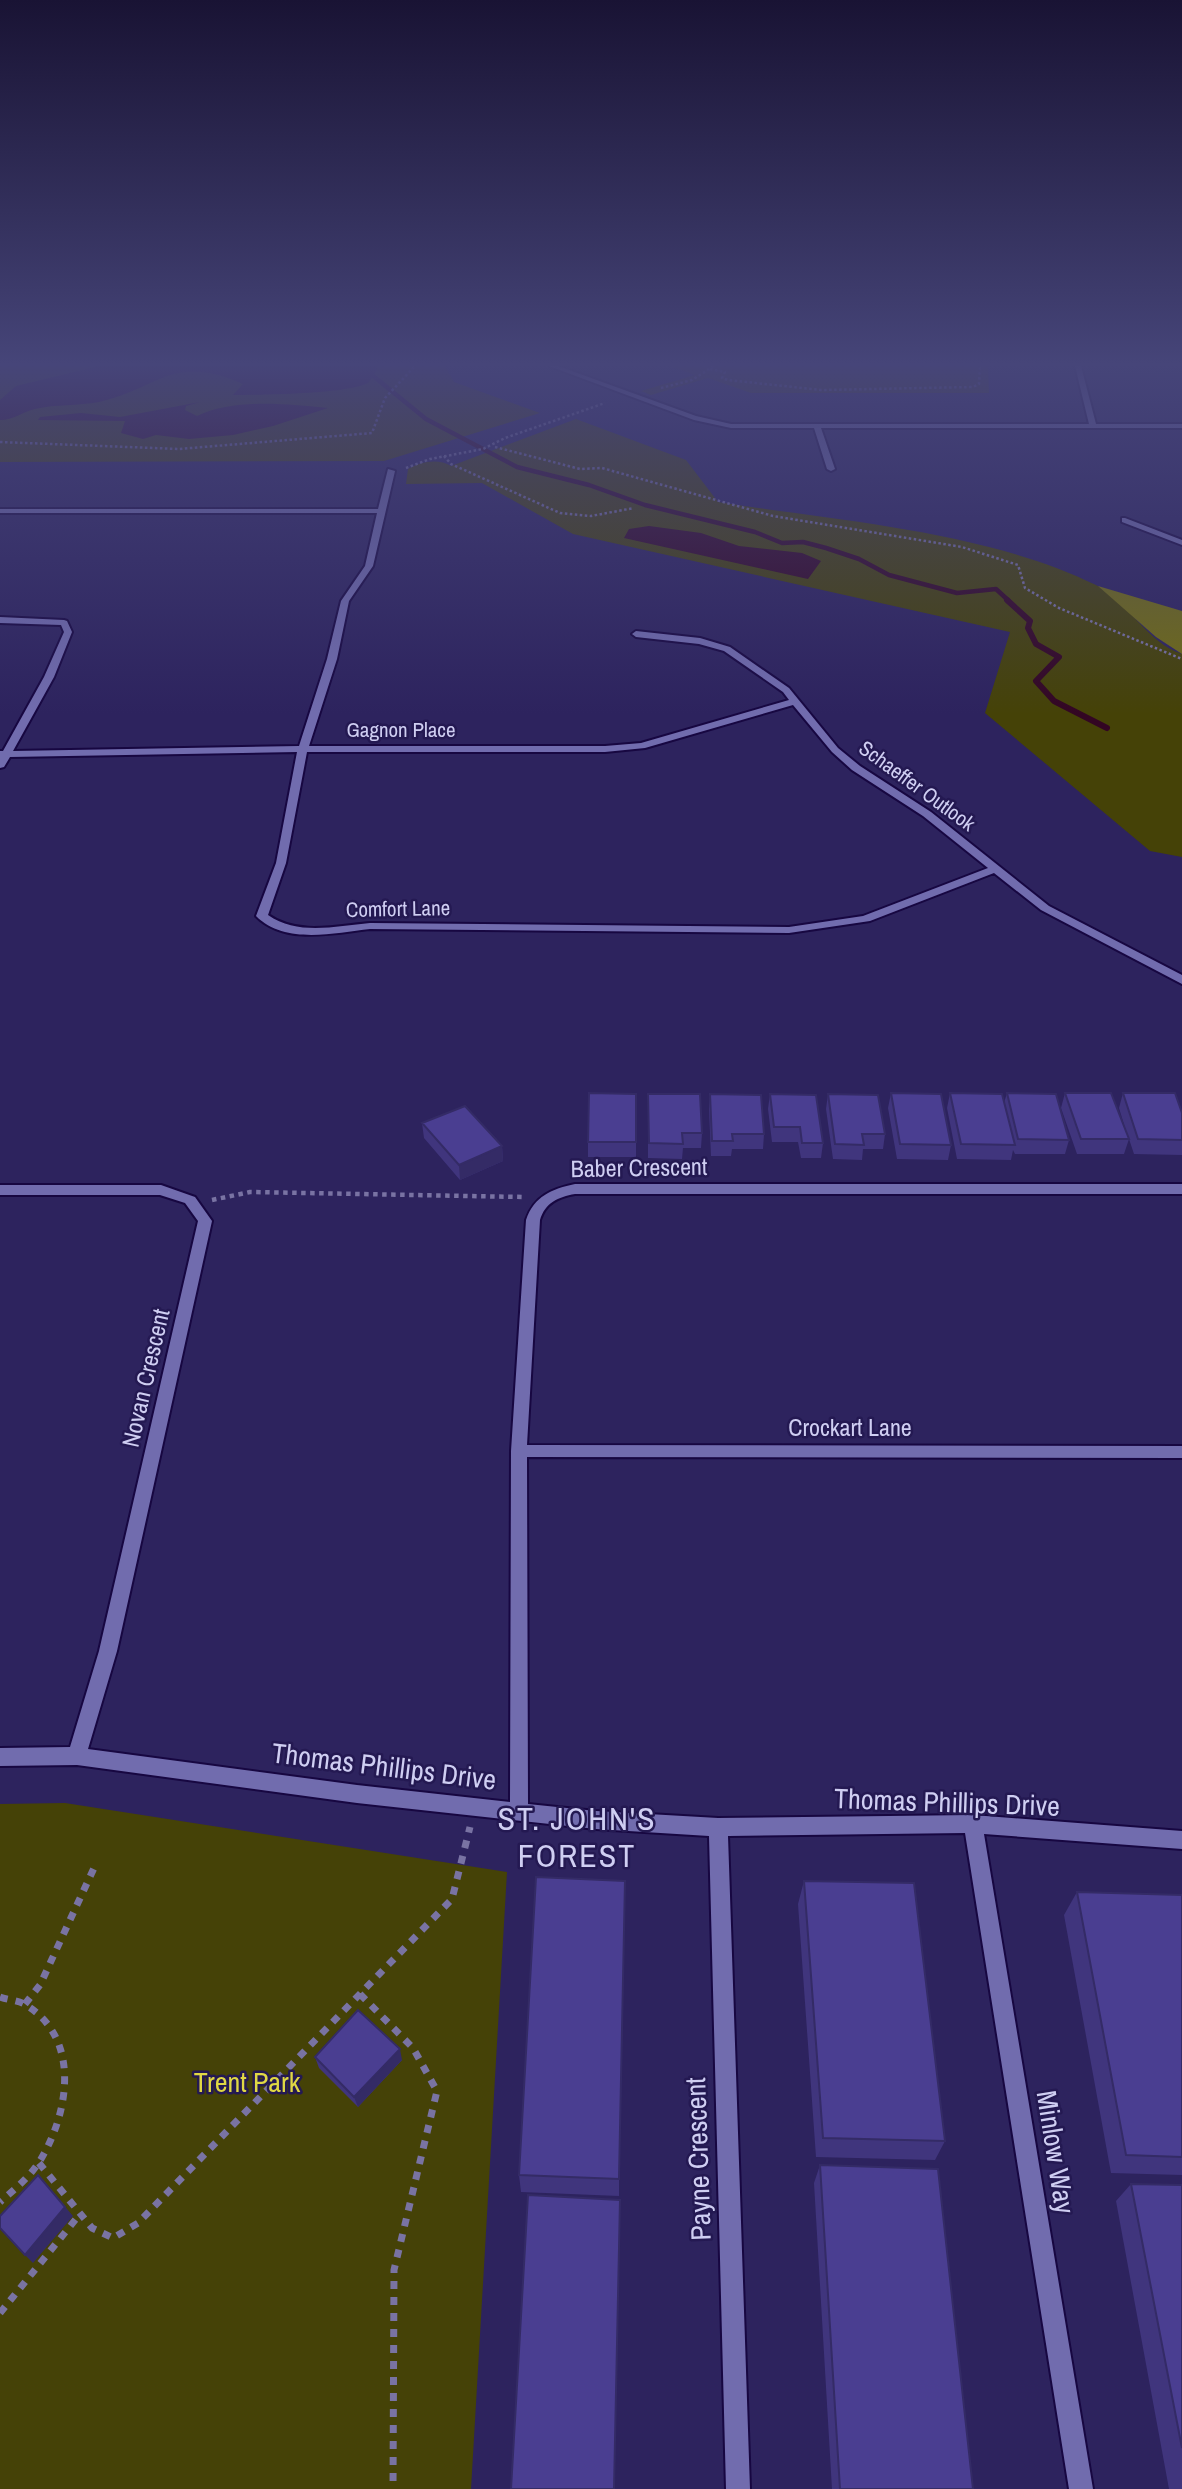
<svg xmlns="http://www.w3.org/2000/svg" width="1182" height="2489" viewBox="0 0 1182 2489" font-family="'Archivo Narrow',sans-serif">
  <rect width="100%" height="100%" fill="#2d235e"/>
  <path fill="#454207" d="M 0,366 L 445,366 L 454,382 L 540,413 L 384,461 L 0,462 Z
    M 670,366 L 988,366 L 989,393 L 751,393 L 708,378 L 651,395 L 641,391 L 695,375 Z
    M 576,419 L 686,460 L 718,502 C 839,521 986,531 1096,585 C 1128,601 1147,643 1182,654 L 1182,857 L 1150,851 L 985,713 L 1010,632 L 573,534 L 482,483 L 406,484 L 408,469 C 420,462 438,458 451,466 Z
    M 65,1803 L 507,1872 L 471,2489 L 0,2489 L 0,1804 Z"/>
  <path fill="#726d11" d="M 1098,586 L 1182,611 L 1182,654 L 1156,637 Z"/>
  <path fill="#330623" d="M 99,366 L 376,366 L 378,368 C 375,372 372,378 369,382 C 354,394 256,395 233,395 L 243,384 C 172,353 160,388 99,402 C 78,406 56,404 35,409 C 22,412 14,420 0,420 L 0,400 L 16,386 Z
    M 200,402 L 186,406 L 185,410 L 197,416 C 236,398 287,404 328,408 L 273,426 L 233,435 L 189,439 L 156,435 L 143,439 L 121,433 L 125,421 L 38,420 L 40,417 L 81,413 L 120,417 Z
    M 649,526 L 701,533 L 739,546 L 802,553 L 821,561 L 808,579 L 624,538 L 629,529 Z"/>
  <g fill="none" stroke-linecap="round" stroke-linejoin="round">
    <path stroke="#330623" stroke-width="4.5" d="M 361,366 L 426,419 L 517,467 L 589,485 L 645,505 L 755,532 L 782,543 L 803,542 L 826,548 L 859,559 L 889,575 L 957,593 L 996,589 L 1009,601"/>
    <path stroke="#330623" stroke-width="6" d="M 1007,600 L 1030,621 L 1028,628 L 1036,644 L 1059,657 L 1036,681 L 1054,701 L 1107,728"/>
    <g stroke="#170741" stroke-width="4">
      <path id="street" d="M 549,366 L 558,366 L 696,416 L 731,424 L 1089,424 L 1075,366 L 1081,366 L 1096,424 L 1182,424 L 1182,428 L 821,428 L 835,469 L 831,471 L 827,469 L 814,428 L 731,428 L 694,420 Z
        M 388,469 L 395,471 L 373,566 L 349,601 L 337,659 L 309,746 L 605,746 L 641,743 L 789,700 L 783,692 L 724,651 L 699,644 L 636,637 L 632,634 L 636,631 L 700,638 L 730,647 L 789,688 L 838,748 L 860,766 L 931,812 L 1049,906 L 1182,975 L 1182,984 L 1041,910 L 994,873 L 870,921 L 789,933 L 370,929 C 334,933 285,945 256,916 L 276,863 L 297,752 L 10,757 L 4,767 L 0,768 L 0,751 L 3,751 L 44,677 L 64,632 L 61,625 L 0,623 L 0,617 L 64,620 L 67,621 L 72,632 L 54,677 L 13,751 L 299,746 L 327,659 L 341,601 L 365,566 L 377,513 L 0,513 L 0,509 L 378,509 ZM 793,705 L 832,752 L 852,770 L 923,816 L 988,868 L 863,916 L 789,927 L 370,923 C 336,926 298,936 268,915 L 286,863 L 307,752 L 605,752 L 645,748 Z
        M 1125,518 L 1182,540 L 1182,545 L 1122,522 L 1122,518 Z
        M 575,1184 L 1182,1184 L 1182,1194 L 575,1194 C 558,1197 545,1203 540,1220 L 527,1445 L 1182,1446 L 1182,1458 L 527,1457 L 528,1804 L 596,1811 L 718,1818 L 973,1815 L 1182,1831 L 1182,1849 L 984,1834 L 1093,2489 L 1069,2489 L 965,1833 L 728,1836 L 750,2489 L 726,2489 L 709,1836 L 596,1829 L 357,1803 L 77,1765 L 0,1766 L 0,1748 L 70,1747 L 99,1651 L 198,1221 L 185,1203 L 160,1195 L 0,1195 L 0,1185 L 161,1185 L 195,1197 L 212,1221 L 117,1651 L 88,1749 L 357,1785 L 510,1802 L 511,1451 L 526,1220 C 534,1196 552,1189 575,1184 Z"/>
    </g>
    <path stroke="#7973a3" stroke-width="2.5" stroke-dasharray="2.5 2.5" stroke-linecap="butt" d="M 710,369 L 725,372 L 722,378 L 728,380 L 821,390 L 973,387 L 979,384 L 980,366
      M 661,388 L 692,380 L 714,366
      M 0,442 L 179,449 L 372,433 L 385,398 L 415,366
      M 495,447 L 580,469 L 602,468 L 773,516 L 962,547 L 1018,565 L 1025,588 L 1059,608 L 1182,659
      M 444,456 L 451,464 L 560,513 L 591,516 L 634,508
      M 406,468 L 430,459 L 483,449 L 505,438 L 605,403"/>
    <path stroke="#7973a3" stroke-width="4.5" stroke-dasharray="4.5 4.5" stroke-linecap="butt" d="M 212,1200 L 250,1192 L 524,1197"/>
    <path stroke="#7973a3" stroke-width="7" stroke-dasharray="8 8" stroke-linecap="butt" d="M 360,1994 L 413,2048 L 437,2091 L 394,2270 L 393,2489
      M 0,1997 C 8,2000 18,2000 26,2005 C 81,2039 69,2112 41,2159 C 30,2177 15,2189 0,2202
      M 25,2004 L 40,1985 L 94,1868
      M 39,2163 L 92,2228 L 113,2238 L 138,2223 L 452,1899 L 470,1827
      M 0,2313 L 80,2214"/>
    <use href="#street" fill="#716cae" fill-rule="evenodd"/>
  </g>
  <path fill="#40357d" d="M 891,1093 L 951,1145 L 948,1160 L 897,1159 L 888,1108 Z
    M 950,1093 L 1004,1103 L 1007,1093 L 1069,1140 L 1065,1154 L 1015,1154 L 1013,1150 L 1011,1160 L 957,1159 L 947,1108 Z
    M 1065,1093 L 1128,1138 L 1119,1108 L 1123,1093 L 1182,1113 L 1182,1155 L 1134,1154 L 1129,1139 L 1124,1154 L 1077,1154 L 1061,1108 Z
    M 636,1094 L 636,1157 L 588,1157 L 588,1142 Z
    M 648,1094 L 702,1133 L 701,1148 L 683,1148 L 682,1159 L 648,1158 Z
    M 710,1094 L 764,1134 L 763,1149 L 732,1149 L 731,1156 L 711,1156 L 709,1109 Z
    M 770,1094 L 823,1143 L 821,1158 L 801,1158 L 798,1142 L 772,1142 L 768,1109 Z
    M 828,1094 L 885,1134 L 883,1149 L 863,1149 L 862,1160 L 833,1159 L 826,1109 Z
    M 422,1123 L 502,1146 L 503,1161 L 460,1180 L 424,1138 Z
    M 804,1881 L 945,2141 L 935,2160 L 816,2157 L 798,1904 Z
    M 1077,1892 L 1182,1895 L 1182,2175 L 1111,2173 L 1064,1915 Z
    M 315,2057 L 402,2060 L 358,2107 L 319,2068 Z
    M 820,2165 L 973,2489 L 832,2489 L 814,2183 Z
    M 519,2175 L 619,2179 L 619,2196 L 521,2192 Z
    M 1131,2184 L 1182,2185 L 1182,2489 L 1169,2489 L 1116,2201 Z"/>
  <path fill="#342b66" d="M 502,1146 L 503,1161 L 460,1180 L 459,1165 Z
    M 400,2049 L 402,2060 L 358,2107 L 354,2097 Z
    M 38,2175 L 73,2216 L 33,2263 L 25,2255 Z"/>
  <path fill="#4a3e91" stroke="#342b66" stroke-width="2" d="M 589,1093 L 636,1094 L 636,1142 L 588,1142 Z
    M 891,1093 L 941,1094 L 951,1145 L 900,1144 Z
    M 950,1093 L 1002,1094 L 1015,1145 L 961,1144 Z
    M 1007,1093 L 1056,1094 L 1069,1140 L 1018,1139 Z
    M 1065,1093 L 1111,1093 L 1129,1139 L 1081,1139 Z
    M 1123,1093 L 1175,1093 L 1182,1113 L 1182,1140 L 1138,1139 Z
    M 648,1094 L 700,1094 L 702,1133 L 682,1133 L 683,1144 L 649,1143 Z
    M 710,1094 L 761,1095 L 764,1134 L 732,1134 L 733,1141 L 712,1141 Z
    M 770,1094 L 816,1095 L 823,1143 L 802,1143 L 800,1127 L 774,1127 Z
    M 828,1094 L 878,1095 L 885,1134 L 862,1134 L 864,1145 L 835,1144 Z
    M 465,1106 L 502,1146 L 459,1165 L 422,1123 Z
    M 536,1877 L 625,1881 L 619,2179 L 519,2175 Z
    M 804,1881 L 914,1883 L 945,2141 L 823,2138 Z
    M 1077,1892 L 1182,1895 L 1182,2157 L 1126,2155 Z
    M 358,2010 L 400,2049 L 354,2097 L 315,2057 Z
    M 820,2165 L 938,2169 L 973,2489 L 840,2489 Z
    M 38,2175 L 65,2207 L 25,2255 L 0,2228 L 0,2216 Z
    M 1131,2184 L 1182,2185 L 1182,2448 Z
    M 528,2195 L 620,2200 L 614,2489 L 511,2489 Z"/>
  <linearGradient id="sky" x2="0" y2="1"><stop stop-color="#191334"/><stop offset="0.51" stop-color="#464579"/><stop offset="1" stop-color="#464579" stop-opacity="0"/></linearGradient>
  <rect width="1182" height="714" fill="url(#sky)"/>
  <g text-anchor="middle" stroke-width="5" stroke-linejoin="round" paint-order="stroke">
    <g font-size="21" fill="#cfcef2" stroke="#241952">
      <text x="401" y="737">Gagnon Place</text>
      <text transform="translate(917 786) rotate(36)" y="7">Schaeffer Outlook</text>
      <text transform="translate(398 909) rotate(-1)" y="7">Comfort Lane</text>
    </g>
    <g font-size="24" fill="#cfcef2" stroke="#241952">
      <text transform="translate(639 1168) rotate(-1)" y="8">Baber Crescent</text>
      <text transform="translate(146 1378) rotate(-77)" y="8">Novan Crescent</text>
      <text x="850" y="1436">Crockart Lane</text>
    </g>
    <g font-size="28" fill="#cfcef2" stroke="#241952">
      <text transform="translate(384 1766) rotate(7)" y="10">Thomas Phillips Drive</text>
      <text transform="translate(947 1802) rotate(2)" y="10">Thomas Phillips Drive</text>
      <text transform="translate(1056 2152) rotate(81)" y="10">Minlow Way</text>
      <text transform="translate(698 2159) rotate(-92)" y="10">Payne Crescent</text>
    </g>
    <g font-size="28" fill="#e0d844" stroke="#241952">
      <text x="247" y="2092">Trent Park</text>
    </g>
    <g font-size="32" letter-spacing="2" fill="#cfcef2" stroke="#241952">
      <text x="577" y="1830">ST. JOHN'S<tspan x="577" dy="37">FOREST</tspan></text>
    </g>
  </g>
</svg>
